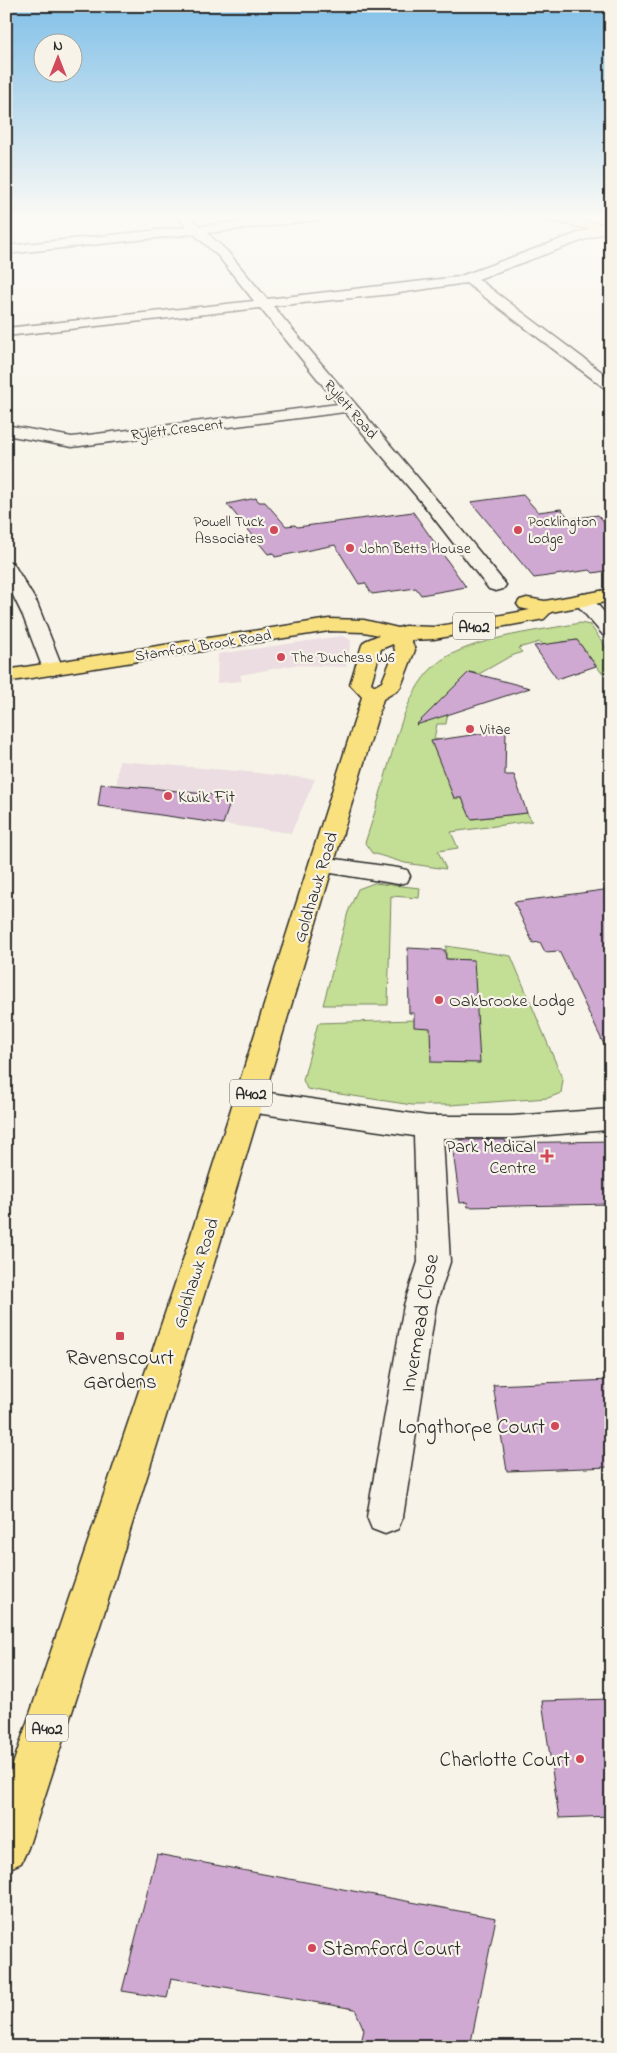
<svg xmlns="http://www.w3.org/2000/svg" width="617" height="2053" viewBox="0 0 617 2053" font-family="'Indie Flower',sans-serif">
  <rect width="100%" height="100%" fill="#f7f3e8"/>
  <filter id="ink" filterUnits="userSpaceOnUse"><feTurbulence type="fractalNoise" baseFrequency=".02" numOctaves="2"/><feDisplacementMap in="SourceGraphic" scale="10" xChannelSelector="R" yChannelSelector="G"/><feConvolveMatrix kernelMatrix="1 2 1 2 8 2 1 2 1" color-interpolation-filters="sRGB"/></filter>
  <g filter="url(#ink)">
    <path fill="#ebdde1" d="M 342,636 L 349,639 L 351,641 L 346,667 L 295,665 L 240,675 L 242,681 L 217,683 L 218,654 Z
      M 119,761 L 248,772 L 315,779 L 291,833 L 114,810 Z"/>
    <path fill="#c3de95" stroke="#778460" d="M 580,623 L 590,625 L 611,654 L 611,671 L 601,672 L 577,640 L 544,645 L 540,642 L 518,648 L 522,652 L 509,657 L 479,674 L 469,672 L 456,685 C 456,700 447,710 446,724 L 437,724 L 434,739 L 444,740 L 448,782 L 454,798 L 462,798 L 471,819 L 527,813 L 532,821 L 451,832 L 458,848 L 438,851 L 446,869 L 405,863 L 372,853 L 365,843 C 373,819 380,795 387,770 C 399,731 409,678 448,656 C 486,636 538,631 580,623 Z
      M 374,883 L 420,888 L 419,898 L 391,896 L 388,1005 L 323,1005 L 348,912 L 358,889 Z
      M 446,946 L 511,956 L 563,1080 L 561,1093 L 548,1098 L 450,1105 L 412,1105 L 307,1089 L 303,1080 L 318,1023 L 414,1020 L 474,960 L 446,959 Z"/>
    <path fill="#cfa9d2" stroke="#2b2b2b" d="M 523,495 L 538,512 L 561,509 L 570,519 L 598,515 L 611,529 L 611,570 L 593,573 L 590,570 L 534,578 L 471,502 Z
      M 256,498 L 259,502 L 265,502 L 286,526 L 295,525 L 297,527 L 413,512 L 466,587 L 421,595 L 416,588 L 372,594 L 365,583 L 359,584 L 335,545 L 275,557 L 273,553 L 268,554 L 227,504 Z
      M 577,640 L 596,666 L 557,679 L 534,646 Z
      M 469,672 L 530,688 L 416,725 Z
      M 506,730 L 505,775 L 514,775 L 527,813 L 471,819 L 462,798 L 454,798 L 431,741 Z
      M 101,784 L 150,788 L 232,797 L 223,824 L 98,806 Z
      M 611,889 L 611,1059 L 559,951 L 545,952 L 540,942 L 533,943 L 514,902 Z
      M 408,948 L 445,950 L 446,959 L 474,960 L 480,1063 L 431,1062 L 430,1028 L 414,1027 L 414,1013 L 409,1013 Z
      M 460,1140 L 505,1140 L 506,1143 L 611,1141 L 611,1204 L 468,1207 L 467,1202 L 460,1203 L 452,1144 L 460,1144 Z
      M 611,1380 L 611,1467 L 507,1471 L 493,1385 Z
      M 611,1699 L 611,1816 L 559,1818 L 542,1701 Z
      M 157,1854 L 496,1918 L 470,2047 L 360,2047 L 364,2030 L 355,2009 L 171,1978 L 167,1998 L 122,1991 Z"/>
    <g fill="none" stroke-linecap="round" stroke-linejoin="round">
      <g stroke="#2b2b2b" stroke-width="3">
        <path id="minor" d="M 176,216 L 189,216 L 200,226 L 291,216 L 324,216 L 322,219 L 318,220 L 207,233 L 227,251 L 267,299 L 458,277 L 600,225 L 608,225 L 610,228 L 608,231 L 478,279 L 611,379 L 611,391 L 606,389 L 466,283 L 392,294 L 273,306 C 349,398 428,487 503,581 L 506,585 L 503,589 L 496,591 L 489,589 L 423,504 L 345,412 L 72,447 L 6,435 L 6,425 L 72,437 L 338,404 L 260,308 L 6,336 L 6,328 L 254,301 L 219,257 L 194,234 L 6,254 L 6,246 L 187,227 Z
          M 6,561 L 13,563 L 37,603 L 63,669 L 60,673 L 53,675 L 46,673 L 43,669 L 23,616 L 6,581 Z
          M 583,594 L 590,596 L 611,620 L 611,638 L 604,636 L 573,600 L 576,596 Z
          M 322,857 L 398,868 L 407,870 L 410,876 L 407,882 L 398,884 L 313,870 L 310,865 L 313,860 Z
          M 249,1090 L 428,1116 L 512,1116 L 611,1109 L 611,1129 L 608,1130 L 512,1138 L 443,1138 L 450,1262 L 436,1305 L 403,1517 L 398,1529 L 385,1534 L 372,1529 L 367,1517 L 404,1305 L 418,1262 L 414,1136 L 249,1112 L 239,1109 L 235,1101 L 239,1093 Z"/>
      </g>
      <g stroke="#2b2b2b" stroke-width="3">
        <path id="major" d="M 541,216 L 562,216 L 611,226 L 611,234 L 543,219 Z
          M 611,589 L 611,601 L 551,612 L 544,619 L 434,639 L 411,640 L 415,650 L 401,686 L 398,690 L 383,699 L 214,1263 L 106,1607 L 28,1848 L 21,1863 L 6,1870 L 6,1785 L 182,1263 L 362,697 L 350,684 L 362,645 L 365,641 L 379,635 L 364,632 L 329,631 L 6,682 L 6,670 L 329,619 L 364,620 L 398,628 L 405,626 L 434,627 L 530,610 L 520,608 L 517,604 L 520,600 L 527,598 L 545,601 ZM 393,644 L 395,650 L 382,682 L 375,686 L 371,683 L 381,649 Z"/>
      </g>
      <use href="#minor" fill="#f7f3e8" fill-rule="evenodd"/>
      <use href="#major" fill="#fae180" fill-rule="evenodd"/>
    </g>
  </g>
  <linearGradient id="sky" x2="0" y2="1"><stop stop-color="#81c0e8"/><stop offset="0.43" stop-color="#fbfaf5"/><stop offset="1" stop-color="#fbfaf5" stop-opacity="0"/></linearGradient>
  <rect width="617" height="503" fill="url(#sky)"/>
  <g fill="#d1495b" stroke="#f7f3e8" stroke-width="2">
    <circle cx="274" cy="530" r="5"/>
    <circle cx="518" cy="530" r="5"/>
    <circle cx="350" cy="548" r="5"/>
    <circle cx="281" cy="657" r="5"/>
    <circle cx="470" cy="729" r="5"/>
    <circle cx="168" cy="796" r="5"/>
    <circle cx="439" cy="1000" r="5"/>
    <path d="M544.5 1148.5h5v5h5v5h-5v5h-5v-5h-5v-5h5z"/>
    <rect x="115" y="1331" width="10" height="10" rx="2.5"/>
    <circle cx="555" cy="1426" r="5"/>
    <circle cx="580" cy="1759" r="5"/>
    <circle cx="312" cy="1948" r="5"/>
  </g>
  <g text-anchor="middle" stroke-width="4.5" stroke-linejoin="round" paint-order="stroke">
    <g font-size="15" fill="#2b2b2b" stroke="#f7f3e8">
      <text transform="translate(351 409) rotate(49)" y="5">Rylett Road</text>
      <text transform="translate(177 429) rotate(-7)" y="5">Rylett Crescent</text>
      <text transform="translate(203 645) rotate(-9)" y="5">Stamford Brook Road</text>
    </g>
    <g font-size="15" fill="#2b2b2b" stroke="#f7f3e8" text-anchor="start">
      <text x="264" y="526" text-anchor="end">Powell Tuck<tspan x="264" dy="17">Associates</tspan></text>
      <text x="528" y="526">Pocklington<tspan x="528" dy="17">Lodge</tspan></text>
      <text x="360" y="553">John Betts House</text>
      <text x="291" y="662">The Duchess W6</text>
      <text x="480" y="734">Vitae</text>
    </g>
    <g fill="#f7f3e8" stroke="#686764" stroke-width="1">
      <rect x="453" y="612.5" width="42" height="27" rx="4"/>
      <rect x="230" y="1079.5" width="42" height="27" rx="4"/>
      <rect x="26" y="1714.5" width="42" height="27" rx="4"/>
    </g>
    <g font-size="16" font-weight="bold" fill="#2b2b2b">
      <text x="474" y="632">A402</text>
      <text x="251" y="1099">A402</text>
      <text x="47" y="1734">A402</text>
    </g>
    <g font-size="18" fill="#2b2b2b" stroke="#f7f3e8" text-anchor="start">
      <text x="178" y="802">Kwik Fit</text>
      <text x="449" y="1006">Oakbrooke Lodge</text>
      <text x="536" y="1152" text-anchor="end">Park Medical<tspan x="536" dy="21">Centre</tspan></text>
    </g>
    <g font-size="18" fill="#2b2b2b" stroke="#f7f3e8">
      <text transform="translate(315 887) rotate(-73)" y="6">Goldhawk Road</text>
      <text transform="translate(195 1273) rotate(-72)" y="6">Goldhawk Road</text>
    </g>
    <g font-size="21" fill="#2b2b2b" stroke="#f7f3e8">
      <text transform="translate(419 1323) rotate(-80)" y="7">Invermead Close</text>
    </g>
    <g font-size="21" fill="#2b2b2b" stroke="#f7f3e8" text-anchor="end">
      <text x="120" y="1364" text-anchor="middle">Ravenscourt<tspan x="120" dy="24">Gardens</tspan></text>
      <text x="545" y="1433">Longthorpe Court</text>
      <text x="570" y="1766">Charlotte Court</text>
      <text x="322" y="1955" text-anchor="start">Stamford Court</text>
    </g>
  </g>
  <rect width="617" height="2053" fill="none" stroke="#f7f3e8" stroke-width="25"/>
  <rect x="12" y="12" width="592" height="2028" fill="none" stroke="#2b2b2b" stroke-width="2" filter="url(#ink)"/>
  <g transform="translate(58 58)"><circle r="24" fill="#f7f3e8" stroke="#a5a39c"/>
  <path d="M0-4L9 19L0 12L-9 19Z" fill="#d1495b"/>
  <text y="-8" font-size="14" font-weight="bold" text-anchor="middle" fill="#2b2b2b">N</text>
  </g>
</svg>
